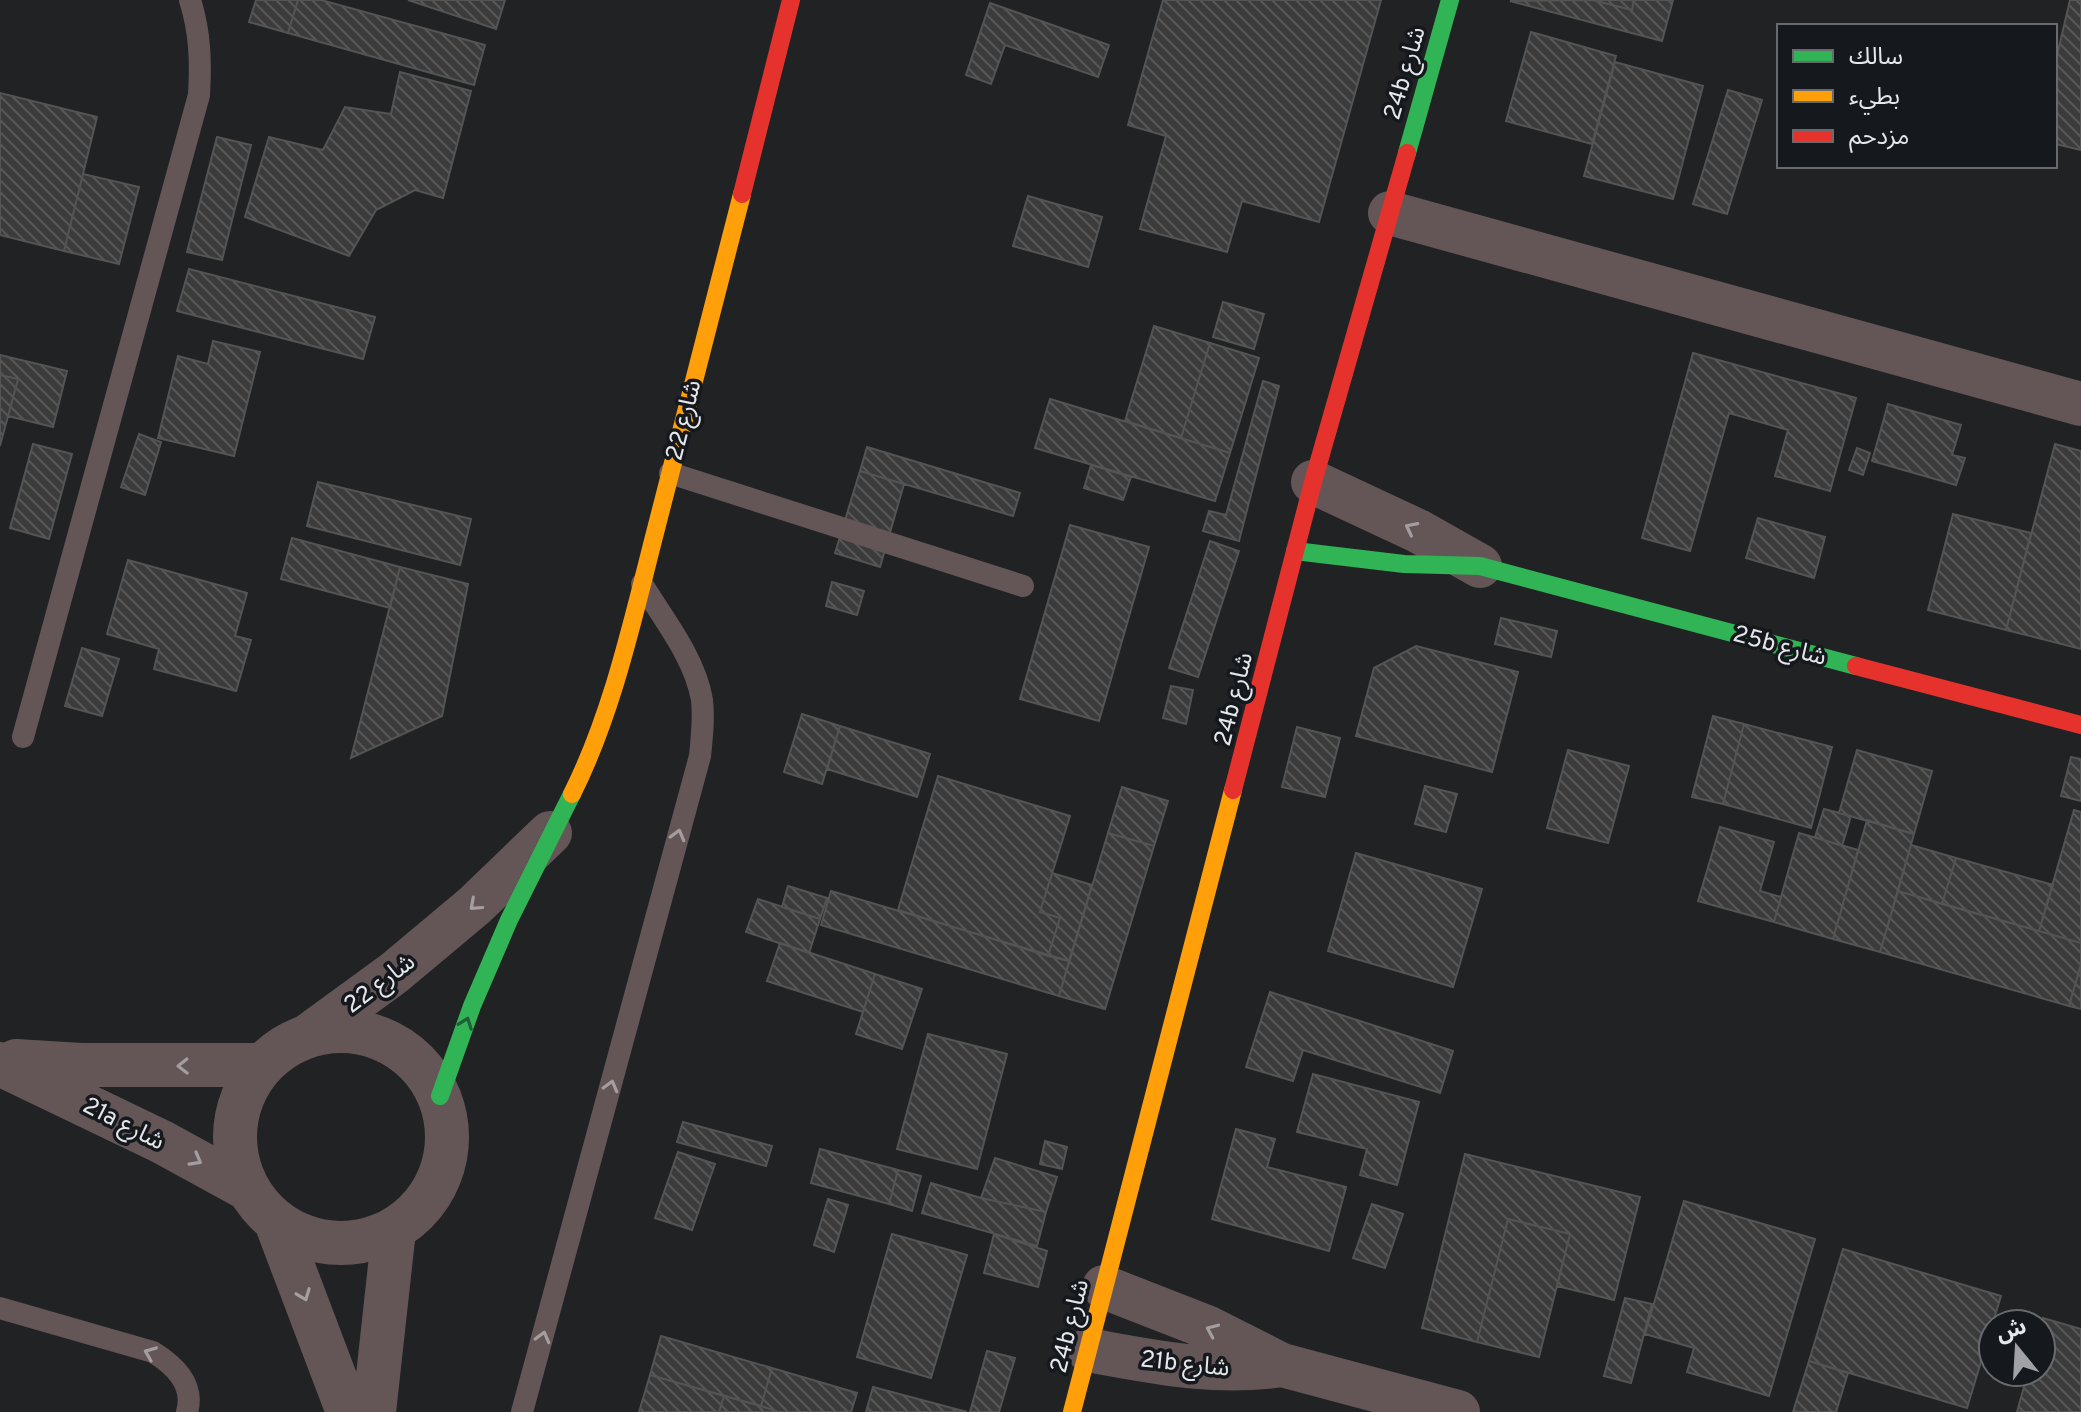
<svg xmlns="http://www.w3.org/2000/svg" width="2081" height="1412" viewBox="0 0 2081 1412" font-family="Overpass,'Noto Sans Arabic',sans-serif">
  <defs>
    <pattern id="building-back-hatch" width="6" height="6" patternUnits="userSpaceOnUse" patternTransform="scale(2)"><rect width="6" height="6" fill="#3b3b3b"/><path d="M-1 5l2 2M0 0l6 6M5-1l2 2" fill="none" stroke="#575758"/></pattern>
  </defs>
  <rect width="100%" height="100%" fill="#202224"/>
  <path fill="url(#building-back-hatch)" stroke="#535453" stroke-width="2" d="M 256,0 L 298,0 L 288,33 L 249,22 Z
    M 298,0 L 321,0 L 485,45 L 474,85 L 288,33 Z
    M 408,0 L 505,0 L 496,29 Z
    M 1163,0 L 1381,0 L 1319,222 L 1242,201 L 1227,252 L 1140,229 L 1166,136 L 1128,125 Z
    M 1592,0 L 1634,0 L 1632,10 Z
    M 1592,0 L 1632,10 L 1634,0 L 1673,0 L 1662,41 L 1510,1 Z
    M 2070,0 L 2081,0 L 2081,150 L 2055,144 L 2055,64 Z
    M 990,3 L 1109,45 L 1098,77 L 1005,45 L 991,84 L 966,75 Z
    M 1531,32 L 1616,56 L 1592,144 L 1506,121 Z
    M 1615,62 L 1703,86 L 1673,199 L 1584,176 Z
    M 400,72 L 471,91 L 443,198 L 415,190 L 376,210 L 349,256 L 245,217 L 269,137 L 323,150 L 345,107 L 391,114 Z
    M 1728,90 L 1762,100 L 1727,214 L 1693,204 Z
    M 0,93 L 97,117 L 64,251 L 0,235 Z
    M 217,137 L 251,145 L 222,260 L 187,252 Z
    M 83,174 L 139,187 L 119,264 L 64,251 Z
    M 1028,196 L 1102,217 L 1088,267 L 1013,246 Z
    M 189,269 L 375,317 L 363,359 L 177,311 Z
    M 1223,302 L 1264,314 L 1254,349 L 1213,337 Z
    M 1154,326 L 1210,343 L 1181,438 L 1125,421 Z
    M 213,341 L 260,352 L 234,456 L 158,438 L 178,356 L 208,364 Z
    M 1210,343 L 1259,358 L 1230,453 L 1181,438 Z
    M 1693,353 L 1856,398 L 1830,491 L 1775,476 L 1788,430 L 1729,413 L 1690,551 L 1642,538 Z
    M 0,355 L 67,371 L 53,427 L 8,416 L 18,379 L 0,375 Z
    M 0,375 L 18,379 L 0,446 Z
    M 1263,381 L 1279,386 L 1239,541 L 1203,531 L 1209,511 L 1226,515 Z
    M 1050,399 L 1230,453 L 1215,501 L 1035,448 Z
    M 1888,404 L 1961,425 L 1952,455 L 1965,458 L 1956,485 L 1872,461 Z
    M 139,434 L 161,442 L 145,495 L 121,487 Z
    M 33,444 L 72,454 L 49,539 L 10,528 Z
    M 2055,444 L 2081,451 L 2081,649 L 2006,630 Z
    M 867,447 L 1020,493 L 1013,516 L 860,471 Z
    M 1857,448 L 1870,453 L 1863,475 L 1849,470 Z
    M 1091,465 L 1131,477 L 1123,500 L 1084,488 Z
    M 860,471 L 904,484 L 880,567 L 835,553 Z
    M 318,482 L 471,519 L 460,565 L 307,526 Z
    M 1953,514 L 2031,533 L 2006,630 L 1928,610 Z
    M 1758,518 L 1825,537 L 1814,578 L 1746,558 Z
    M 1070,525 L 1149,547 L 1099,721 L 1020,699 Z
    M 292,538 L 400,567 L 390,608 L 281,579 Z
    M 1210,541 L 1239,551 L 1198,677 L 1169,668 Z
    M 128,560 L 247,593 L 235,636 L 251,640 L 236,691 L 154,669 L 159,649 L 107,634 Z
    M 400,567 L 468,584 L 442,716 L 351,758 Z
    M 832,582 L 864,591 L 857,615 L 826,606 Z
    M 1501,618 L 1557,631 L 1551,657 L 1495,644 Z
    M 1416,646 L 1518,672 L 1492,772 L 1356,736 L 1374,668 Z
    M 82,648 L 119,659 L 102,716 L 65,706 Z
    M 1171,686 L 1193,690 L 1186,724 L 1163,718 Z
    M 802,714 L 840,726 L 822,784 L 784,772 Z
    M 1713,716 L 1744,724 L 1723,804 L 1692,797 Z
    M 1744,724 L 1832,747 L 1811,828 L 1723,804 Z
    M 840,726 L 930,754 L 917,797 L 827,769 Z
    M 1297,727 L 1340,738 L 1325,797 L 1282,787 Z
    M 1568,750 L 1629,766 L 1608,843 L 1547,828 Z
    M 1857,750 L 1932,771 L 1914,834 L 1839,813 Z
    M 2071,757 L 2081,759 L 2081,801 L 2061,796 Z
    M 938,776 L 1070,816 L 1040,912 L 1060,918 L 1048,956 L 898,910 Z
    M 1425,786 L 1457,794 L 1446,832 L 1415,824 Z
    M 1122,787 L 1168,801 L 1154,846 L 1108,833 Z
    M 1824,809 L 1851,816 L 1842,846 L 1815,837 Z
    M 2074,810 L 2081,812 L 2081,943 L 2039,931 Z
    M 1867,820 L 1914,834 L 1880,952 L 1833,939 Z
    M 1720,827 L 1774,842 L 1760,891 L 1781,897 L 1774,922 L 1698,901 Z
    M 1108,833 L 1154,846 L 1105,1009 L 1059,996 Z
    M 1799,833 L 1858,850 L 1833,939 L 1774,922 Z
    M 1911,845 L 1956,858 L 1942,904 L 1898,891 Z
    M 1356,853 L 1482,889 L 1453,987 L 1328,951 Z
    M 1956,858 L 2053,885 L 2039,931 L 1942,904 Z
    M 1052,873 L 1092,885 L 1069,961 L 1048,956 L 1060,918 L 1040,912 Z
    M 788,886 L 827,898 L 820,919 L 782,907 Z
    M 831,891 L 1069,961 L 1059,996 L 821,925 Z
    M 1898,891 L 2081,943 L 2081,964 L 2069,1006 L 1880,952 Z
    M 758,899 L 820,919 L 809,953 L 746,932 Z
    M 780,943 L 875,974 L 863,1012 L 767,981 Z
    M 2081,964 L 2081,1009 L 2069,1006 Z
    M 875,974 L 922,989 L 902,1049 L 856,1034 Z
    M 1270,992 L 1453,1051 L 1440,1093 L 1303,1050 L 1293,1081 L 1246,1067 Z
    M 928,1034 L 1007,1054 L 977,1169 L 897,1149 Z
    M 1313,1074 L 1419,1102 L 1397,1185 L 1360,1175 L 1367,1149 L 1297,1132 Z
    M 683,1122 L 772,1146 L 766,1166 L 677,1142 Z
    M 1236,1129 L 1275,1139 L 1267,1167 L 1346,1187 L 1329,1251 L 1212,1219 Z
    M 1045,1141 L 1067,1147 L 1062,1169 L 1040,1164 Z
    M 820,1149 L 898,1170 L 889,1204 L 811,1183 Z
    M 678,1152 L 715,1164 L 692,1230 L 655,1218 Z
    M 1465,1154 L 1640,1197 L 1614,1300 L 1557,1286 L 1570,1234 L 1508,1219 L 1477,1342 L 1422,1328 Z
    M 995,1158 L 1057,1177 L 1046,1212 L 981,1198 Z
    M 898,1170 L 921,1176 L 912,1211 L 889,1204 Z
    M 931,1183 L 981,1198 L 1046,1212 L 1037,1246 L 922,1213 Z
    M 828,1199 L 848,1205 L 834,1252 L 814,1245 Z
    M 1684,1201 L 1815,1239 L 1769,1396 L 1687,1372 L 1694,1348 L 1645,1334 Z
    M 1372,1204 L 1403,1214 L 1385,1268 L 1353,1258 Z
    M 1508,1219 L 1570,1234 L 1539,1357 L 1477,1342 Z
    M 892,1234 L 967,1255 L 931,1378 L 857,1357 Z
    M 994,1234 L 1047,1251 L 1038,1287 L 984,1273 Z
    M 1843,1249 L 2001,1296 L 1967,1408 L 1809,1361 Z
    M 1625,1298 L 1652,1304 L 1631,1383 L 1604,1376 Z
    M 2043,1318 L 2081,1329 L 2081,1412 L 2017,1412 L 2028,1372 L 2041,1372 Z
    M 661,1336 L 772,1368 L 761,1406 L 650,1375 Z
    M 987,1351 L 1015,1358 L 999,1412 L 970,1412 Z
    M 1809,1361 L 1848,1373 L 1836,1412 L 1793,1412 Z
    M 772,1368 L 857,1393 L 851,1412 L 779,1412 L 761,1406 Z
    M 650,1375 L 724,1396 L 719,1412 L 639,1412 Z
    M 873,1387 L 967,1412 L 866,1412 Z
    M 724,1396 L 761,1406 L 779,1412 L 719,1412 Z"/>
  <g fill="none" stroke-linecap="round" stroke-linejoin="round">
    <path stroke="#645657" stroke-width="22" d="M 670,473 L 1023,586
      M 23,737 L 199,95 C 201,61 200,32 190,0
      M 0,1308 L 153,1352 C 174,1365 195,1384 187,1412
      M 522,1412 L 700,756 C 702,737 704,719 702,700 C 695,658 664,620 642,584"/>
    <path stroke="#645657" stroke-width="44" d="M 1390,213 L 2081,404
      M 1313,482 L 1418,531 L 1480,566
      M235 1137a106 106 0 1 1 212 0a106 106 0 1 1-212 0Z
      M 309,1035 L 394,973 L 474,906 L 550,833
      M 16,1061 L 81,1065 L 261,1065
      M 0,1064 L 162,1142 L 246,1188
      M 276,1222 L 348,1412
      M 1104,1287 L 1209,1328 L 1282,1365 L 1458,1412
      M 1088,1350 C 1155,1362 1214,1375 1282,1365
      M 374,1412 L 394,1230"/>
    <path stroke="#30b455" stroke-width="18" d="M 1407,153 L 1450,0
      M 1295,551 L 1404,564 L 1480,566 L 1856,666
      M 440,1096 L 472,1006 L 509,920 L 572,794"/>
    <path stroke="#ff9f0a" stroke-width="18" d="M 572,794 C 613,712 633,618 656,529 C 685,417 713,306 742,194
      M 1072,1412 L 1233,790"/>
    <path stroke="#e5322d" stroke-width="18" d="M 742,194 L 791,0
      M 1856,666 L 2081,725
      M 1233,790 L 1313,482 L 1407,153"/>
  </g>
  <defs><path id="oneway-chevron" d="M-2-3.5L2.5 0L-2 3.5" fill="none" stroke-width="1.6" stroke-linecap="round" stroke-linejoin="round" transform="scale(2)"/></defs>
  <g stroke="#a49ea0">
    <use href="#oneway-chevron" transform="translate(1411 528) rotate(-153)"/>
    <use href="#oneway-chevron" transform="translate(678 835) rotate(-75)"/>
    <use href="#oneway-chevron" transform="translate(475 905) rotate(138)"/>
    <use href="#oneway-chevron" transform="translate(183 1066) rotate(179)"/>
    <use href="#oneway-chevron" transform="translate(611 1086) rotate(-75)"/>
    <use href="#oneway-chevron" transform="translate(196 1160) rotate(29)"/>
    <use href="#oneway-chevron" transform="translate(304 1295) rotate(69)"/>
    <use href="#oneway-chevron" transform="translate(1212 1330) rotate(-156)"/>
    <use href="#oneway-chevron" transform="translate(543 1337) rotate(-75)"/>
    <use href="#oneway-chevron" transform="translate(150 1353) rotate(-158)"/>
  </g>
  <use stroke="#215e36" href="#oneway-chevron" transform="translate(466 1023) rotate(-70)"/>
  <g text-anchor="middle" stroke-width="7" stroke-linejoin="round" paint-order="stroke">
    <g font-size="24" fill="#e5e7ea" stroke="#15181c">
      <text transform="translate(1404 73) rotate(-74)" y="8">24b شارع</text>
      <text transform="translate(683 420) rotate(-76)" y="8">شارع 22</text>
      <text transform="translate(1780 645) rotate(15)" y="8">25b شارع</text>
      <text transform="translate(1233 699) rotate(-76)" y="8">24b شارع</text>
      <text transform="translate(379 983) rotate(-37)" y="8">شارع 22</text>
      <text transform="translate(124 1123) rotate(27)" y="8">21a شارع</text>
      <text transform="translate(1069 1326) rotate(-76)" y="8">24b شارع</text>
      <text transform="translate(1185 1363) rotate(6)" y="8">21b شارع</text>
    </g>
  </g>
  <rect x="1777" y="24" width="280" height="144" fill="#15181c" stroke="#686b6e" stroke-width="2"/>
  <rect x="1793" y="50" width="40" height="12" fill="#30b455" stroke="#686b6e" stroke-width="2"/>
  <text x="1849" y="64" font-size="24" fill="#e5e7ea">سالك</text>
  <rect x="1793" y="90" width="40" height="12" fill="#ff9f0a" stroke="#686b6e" stroke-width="2"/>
  <text x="1849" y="104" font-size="24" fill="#e5e7ea">بطيء</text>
  <rect x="1793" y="130" width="40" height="12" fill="#e5322d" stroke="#686b6e" stroke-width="2"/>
  <text x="1849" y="144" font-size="24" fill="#e5e7ea">مزدحم</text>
  <g transform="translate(2017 1348) rotate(342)"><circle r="38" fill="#15181c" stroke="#686b6e" stroke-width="2"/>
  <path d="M0-6L14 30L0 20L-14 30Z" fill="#a0a2a5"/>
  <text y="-12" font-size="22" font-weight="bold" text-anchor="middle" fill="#e5e7ea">ش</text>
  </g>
</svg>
